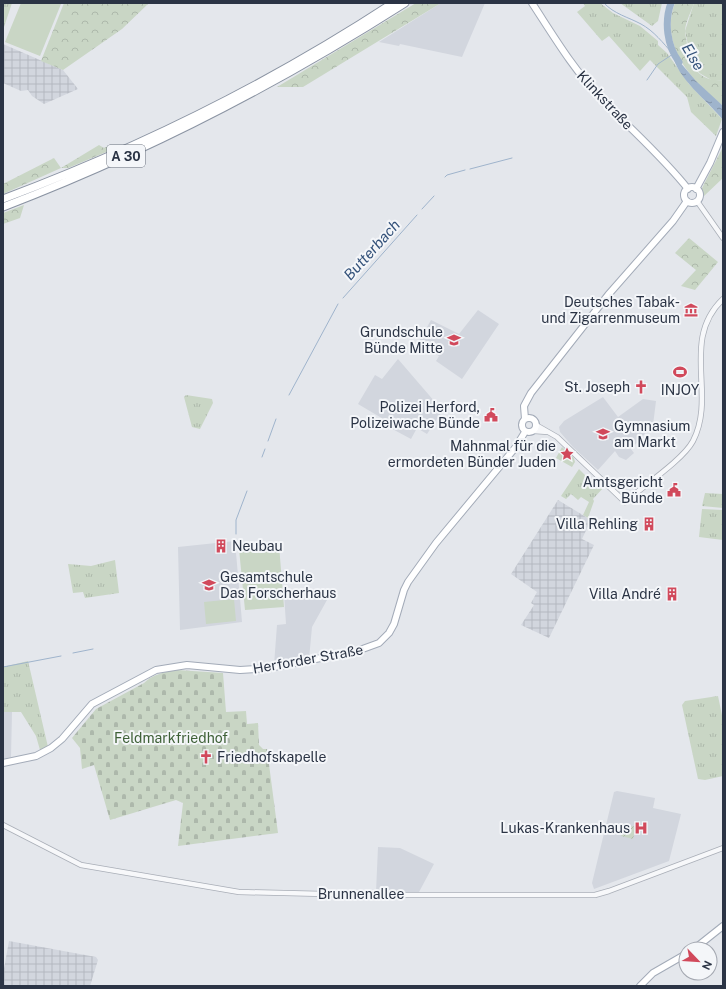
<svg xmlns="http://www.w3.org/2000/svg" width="726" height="989" viewBox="0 0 726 989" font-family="'Public Sans',sans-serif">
  <defs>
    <pattern id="industrial-grid" width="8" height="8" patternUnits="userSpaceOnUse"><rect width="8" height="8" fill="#d2d6de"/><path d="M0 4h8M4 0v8" fill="none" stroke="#b4b8c0"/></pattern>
    <pattern id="grass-tufts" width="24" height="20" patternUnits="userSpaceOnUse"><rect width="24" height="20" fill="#c9d6c5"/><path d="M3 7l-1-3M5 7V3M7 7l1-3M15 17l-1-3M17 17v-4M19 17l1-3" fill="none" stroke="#adb8ab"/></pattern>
    <pattern id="forest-crowns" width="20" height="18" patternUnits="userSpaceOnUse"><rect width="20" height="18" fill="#c9d6c5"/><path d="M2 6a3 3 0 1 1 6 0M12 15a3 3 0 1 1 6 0" fill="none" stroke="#adb8ab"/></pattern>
    <pattern id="cemetery-stones" width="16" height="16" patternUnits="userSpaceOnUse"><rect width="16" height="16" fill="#c9d6c5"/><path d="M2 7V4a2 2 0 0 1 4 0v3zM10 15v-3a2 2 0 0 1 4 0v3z" fill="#adb8ab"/></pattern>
    <pattern id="garden-furrows" width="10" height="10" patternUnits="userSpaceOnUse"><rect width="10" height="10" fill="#c9d6c5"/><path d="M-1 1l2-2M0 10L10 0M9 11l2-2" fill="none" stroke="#adb8ab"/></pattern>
    <pattern id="water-ripples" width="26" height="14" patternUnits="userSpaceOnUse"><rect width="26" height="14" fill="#9fb4cc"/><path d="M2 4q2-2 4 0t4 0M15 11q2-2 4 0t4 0" fill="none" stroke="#8293a7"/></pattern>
  </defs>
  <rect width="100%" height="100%" fill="#e4e7ec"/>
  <path fill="#d2d6de" d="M 441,3 L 485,3 L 462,57 L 400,44 L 399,46 L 379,42 Z
    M 478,310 L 499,324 L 462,379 L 436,361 L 439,356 L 417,345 L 431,320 L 459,334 Z
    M 398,359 L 441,409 L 441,413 L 427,434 L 417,428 L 411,439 L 383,424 L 385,420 L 358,404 L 375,375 L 382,379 Z
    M 603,397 L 618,417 L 643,399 L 656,401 L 652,433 L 646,432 L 643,436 L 631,449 L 634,453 L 626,460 L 619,457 L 615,451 L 598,470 L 573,447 L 560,432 L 559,427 L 564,421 Z
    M 235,541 L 242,622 L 180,630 L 178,547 Z
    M 332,591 L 312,627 L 309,659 L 274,665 L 277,625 L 286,624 L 284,594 Z
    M 3,712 L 12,712 L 11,757 L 3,759 Z
    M 617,791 L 655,798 L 653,808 L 681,814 L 669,861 L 594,889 L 592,883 L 614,792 Z
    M 378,847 L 400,848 L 434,864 L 419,892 L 376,892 Z"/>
  <path fill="url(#industrial-grid)" d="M 3,44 L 63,70 L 78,89 L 44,104 L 32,96 L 28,90 L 21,91 L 3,83 Z
    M 558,500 L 591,520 L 582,539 L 594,545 L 549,638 L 521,625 L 534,605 L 531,603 L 537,592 L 511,574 Z
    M 9,941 L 96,957 L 98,960 L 90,986 L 3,986 L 3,974 Z"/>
  <path fill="url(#grass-tufts)" d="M 3,3 L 12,3 L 3,30 Z
    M 583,3 L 600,3 L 613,13 L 640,26 L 658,41 L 658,45 L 667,53 L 689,84 L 722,119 L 716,136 L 691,112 L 687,97 L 650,60 L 640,71 L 609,36 L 602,41 L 577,12 L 585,6 Z
    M 620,3 L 662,3 L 658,21 L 652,26 Z
    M 694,3 L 723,3 L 723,80 L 713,81 L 701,74 L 693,68 L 685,31 Z
    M 186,395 L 212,399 L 213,403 L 200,429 L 192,427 L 184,397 Z
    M 562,447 L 574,458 L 575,462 L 572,467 L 556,458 Z
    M 579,469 L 590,480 L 594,477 L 604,487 L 593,499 L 594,501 L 588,518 L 583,515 L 589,502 L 581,497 L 578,500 L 571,494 L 566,499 L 561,496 Z
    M 705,493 L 723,494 L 723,508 L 702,506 Z
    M 702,509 L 723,510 L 723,540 L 699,537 Z
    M 115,560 L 119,593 L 85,598 L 83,592 L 73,593 L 68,564 L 91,566 Z
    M 28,661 L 48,747 L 40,750 L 36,736 L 21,712 L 3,712 L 3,667 Z
    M 718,696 L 723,720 L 723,776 L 705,780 L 698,779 L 682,705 L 685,701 Z"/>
  <path fill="url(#forest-crowns)" d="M 64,3 L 149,3 L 122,29 L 63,70 L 41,61 Z
    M 416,3 L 441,3 L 303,87 L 277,87 Z
    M 675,3 L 694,3 C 691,12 686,21 685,30 C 685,35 687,41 687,46 C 691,67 699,82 723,80 L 723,111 L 721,108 L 722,105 C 691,81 659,44 675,3 Z
    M 99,145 L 104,148 L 108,146 L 111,150 L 68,168 L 61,168 L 3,194 L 3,184 L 54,158 L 61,168 Z
    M 723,147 L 723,178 L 704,196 L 701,190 Z
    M 24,205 L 20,218 L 3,224 L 3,213 Z
    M 689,238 L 718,262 L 695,290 L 681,286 L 696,270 L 675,253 Z"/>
  <path fill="url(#cemetery-stones)" d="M 177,670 L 223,673 L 226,712 L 246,711 L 247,724 L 258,723 L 259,745 L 263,749 L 267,749 L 278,833 L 178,846 L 183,803 L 176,800 L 110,820 L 94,765 L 82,769 L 80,748 L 72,738 L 96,709 L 144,683 C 153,674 165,672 177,670 Z"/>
  <path fill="url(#garden-furrows)" d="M 624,824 L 636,827 L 633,839 L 621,836 Z"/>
  <path fill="#c9d6c5" d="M 21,3 L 61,4 L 40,56 L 5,42 Z
    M 279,545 L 284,607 L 245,610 L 239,549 Z
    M 234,599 L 236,621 L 206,624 L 204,602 Z"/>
  <path fill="url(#water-ripples)" d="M 673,54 L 696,81 L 722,105 L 723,120 C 709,102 675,77 673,54 Z"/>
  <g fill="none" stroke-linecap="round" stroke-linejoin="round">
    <path stroke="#9fb4cc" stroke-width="1" d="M 604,3 C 614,14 628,17 641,24 C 654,31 663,43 673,54 L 658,64 L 647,80
      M 470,169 L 512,158
      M 445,177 L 447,175 L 465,170
      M 422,209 L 434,196
      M 343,298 L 417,215
      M 289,395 L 338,304
      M 268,441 L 276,419
      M 262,457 L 265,449
      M 236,534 L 236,520 L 247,491
      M 73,653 L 93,649
      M 3,667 L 61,656"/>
    <path stroke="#9fb4cc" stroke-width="7" d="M 671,3 C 664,22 667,46 679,62"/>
    <g stroke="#a9aeb7" stroke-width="6">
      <path id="minor" d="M 697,201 L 723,238
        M 536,425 L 557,437 L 625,502 C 642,487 683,460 693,441 C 717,395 680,340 723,299
        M 534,431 L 548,432
        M 3,825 L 81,865 L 239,892 L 365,895 L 595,895 L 609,891 L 723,848"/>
    </g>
    <g stroke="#a3abb8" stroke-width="8">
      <path id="major" d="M 532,3 C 553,35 573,69 600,97 C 629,128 661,155 688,189
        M684 195a8 8 0 1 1 16 0a8 8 0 1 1-16 0Z
        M 696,189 L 710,163 L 723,132
        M522 425a7 7 0 1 1 14 0a7 7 0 1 1-14 0Z
        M 525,419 L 524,406 L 531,393 L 608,295 L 673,221 L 687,201
        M 3,763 L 36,756 L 51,748 L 62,739 L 92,704 L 156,670 L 187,665 L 240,670 L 269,668 L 357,651 L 379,643 L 389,633 L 394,624 L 404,590 L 408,582 L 436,543 L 515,448 L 525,432
        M 694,949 L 723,926
        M 640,986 L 653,973 L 686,954"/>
    </g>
    <g stroke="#8b94a3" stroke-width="9">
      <path id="highway" d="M 3,199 C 139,148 271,83 393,3
        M 3,207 C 144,153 278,84 405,3"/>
    </g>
    <use href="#minor" stroke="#f7f8fa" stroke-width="4.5"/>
    <use href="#major" stroke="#fff" stroke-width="6"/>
    <use href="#highway" stroke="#fff" stroke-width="7"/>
  </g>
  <defs>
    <g id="museum-bare" transform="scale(1.08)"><path d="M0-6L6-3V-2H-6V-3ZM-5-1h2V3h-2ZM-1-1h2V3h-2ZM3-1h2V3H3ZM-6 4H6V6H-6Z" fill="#d1495b" stroke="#f4f6f9" stroke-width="2.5" paint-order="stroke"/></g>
    <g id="school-bare" transform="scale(1.08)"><path d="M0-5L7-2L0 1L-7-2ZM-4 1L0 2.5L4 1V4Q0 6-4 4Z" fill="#d1495b" stroke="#f4f6f9" stroke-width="2.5" paint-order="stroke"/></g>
    <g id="stadium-bare" transform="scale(1.08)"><path d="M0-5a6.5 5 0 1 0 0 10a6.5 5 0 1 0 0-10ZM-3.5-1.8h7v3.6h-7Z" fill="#d1495b" stroke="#f4f6f9" stroke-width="2.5" paint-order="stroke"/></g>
    <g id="church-bare" transform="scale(1.08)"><path d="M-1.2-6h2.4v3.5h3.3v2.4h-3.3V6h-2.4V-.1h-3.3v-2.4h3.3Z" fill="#d1495b" stroke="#f4f6f9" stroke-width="2.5" paint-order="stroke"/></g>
    <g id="civic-bare" transform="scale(1.08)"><path d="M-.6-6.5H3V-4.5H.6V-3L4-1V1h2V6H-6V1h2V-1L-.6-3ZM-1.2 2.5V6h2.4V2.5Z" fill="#d1495b" stroke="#f4f6f9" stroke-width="2.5" paint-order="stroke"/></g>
    <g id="sight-bare" transform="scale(1.08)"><path d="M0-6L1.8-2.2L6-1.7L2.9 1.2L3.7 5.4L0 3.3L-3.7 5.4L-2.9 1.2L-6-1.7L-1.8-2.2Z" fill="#d1495b" stroke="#f4f6f9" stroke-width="2.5" paint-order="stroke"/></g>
    <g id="building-bare" transform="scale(1.08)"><path d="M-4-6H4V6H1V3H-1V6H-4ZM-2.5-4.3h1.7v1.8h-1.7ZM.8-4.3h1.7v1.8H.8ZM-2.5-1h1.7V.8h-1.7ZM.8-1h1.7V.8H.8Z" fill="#d1495b" stroke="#f4f6f9" stroke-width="2.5" paint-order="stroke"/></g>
    <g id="hospital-bare" transform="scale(1.08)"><path d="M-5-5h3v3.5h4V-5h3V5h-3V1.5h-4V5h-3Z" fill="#d1495b" stroke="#f4f6f9" stroke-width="2.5" paint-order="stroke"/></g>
  </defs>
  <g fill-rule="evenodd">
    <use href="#museum-bare" x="691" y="310"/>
    <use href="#school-bare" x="454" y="340"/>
    <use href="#stadium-bare" x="680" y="372"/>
    <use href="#church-bare" x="641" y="387"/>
    <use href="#civic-bare" x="491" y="415"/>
    <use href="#school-bare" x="603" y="434"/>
    <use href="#sight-bare" x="567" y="454"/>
    <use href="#civic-bare" x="674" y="490"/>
    <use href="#building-bare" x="649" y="524"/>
    <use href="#building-bare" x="221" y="546"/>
    <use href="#school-bare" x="209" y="585"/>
    <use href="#building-bare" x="672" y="594"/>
    <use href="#church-bare" x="206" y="757"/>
    <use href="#hospital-bare" x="641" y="828"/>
  </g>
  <g text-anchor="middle" stroke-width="4" stroke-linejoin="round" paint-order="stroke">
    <rect fill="#f4f6f9" stroke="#676e7b" stroke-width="1" x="107" y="145" width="38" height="22" rx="3"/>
    <g font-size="13" font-weight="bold" fill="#2b3445">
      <text x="126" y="161">A 30</text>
    </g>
    <g font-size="14" fill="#2b3445" stroke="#f4f6f9">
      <text transform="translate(605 100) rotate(47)" y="5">Klinkstraße</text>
      <text transform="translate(308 659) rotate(-10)" y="5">Herforder Straße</text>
      <text x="361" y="899">Brunnenallee</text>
    </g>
    <g font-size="14" fill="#2b3445" stroke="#f4f6f9" text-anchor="end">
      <text x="680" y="307">Deutsches Tabak-<tspan x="680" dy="16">und Zigarrenmuseum</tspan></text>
      <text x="443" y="337">Grundschule<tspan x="443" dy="16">Bünde Mitte</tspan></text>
      <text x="630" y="392">St. Joseph</text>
      <text x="680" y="395" text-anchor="middle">INJOY</text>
      <text x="480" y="412">Polizei Herford,<tspan x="480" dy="16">Polizeiwache Bünde</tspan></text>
      <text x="614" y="431" text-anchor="start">Gymnasium<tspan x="614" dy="16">am Markt</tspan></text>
      <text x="556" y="451">Mahnmal für die<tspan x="556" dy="16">ermordeten Bünder Juden</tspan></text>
      <text x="663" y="487">Amtsgericht<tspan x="663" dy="16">Bünde</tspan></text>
      <text x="638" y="529">Villa Rehling</text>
      <text x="232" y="551" text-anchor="start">Neubau</text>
      <text x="220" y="582" text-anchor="start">Gesamtschule<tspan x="220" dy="16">Das Forscherhaus</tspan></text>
      <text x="661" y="599">Villa André</text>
      <text x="217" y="762" text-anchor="start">Friedhofskapelle</text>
      <text x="630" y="833">Lukas-Krankenhaus</text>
    </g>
    <g font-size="14" fill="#3f6138" stroke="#f4f6f9">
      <text x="171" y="743">Feldmarkfriedhof</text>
    </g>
    <g font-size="15" font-style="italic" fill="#34527a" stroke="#f4f6f9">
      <text transform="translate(693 57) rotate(59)" y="5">Else</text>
      <text transform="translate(372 250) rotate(-48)" y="5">Butterbach</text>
    </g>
  </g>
  <rect width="726" height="989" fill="none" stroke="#2b3445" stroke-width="8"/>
  <g transform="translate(698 961) rotate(115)"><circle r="19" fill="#f4f6f9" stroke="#a4a8b1"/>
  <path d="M0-3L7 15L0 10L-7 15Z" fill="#d1495b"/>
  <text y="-6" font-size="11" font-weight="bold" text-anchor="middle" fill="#2b3445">N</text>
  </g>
</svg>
